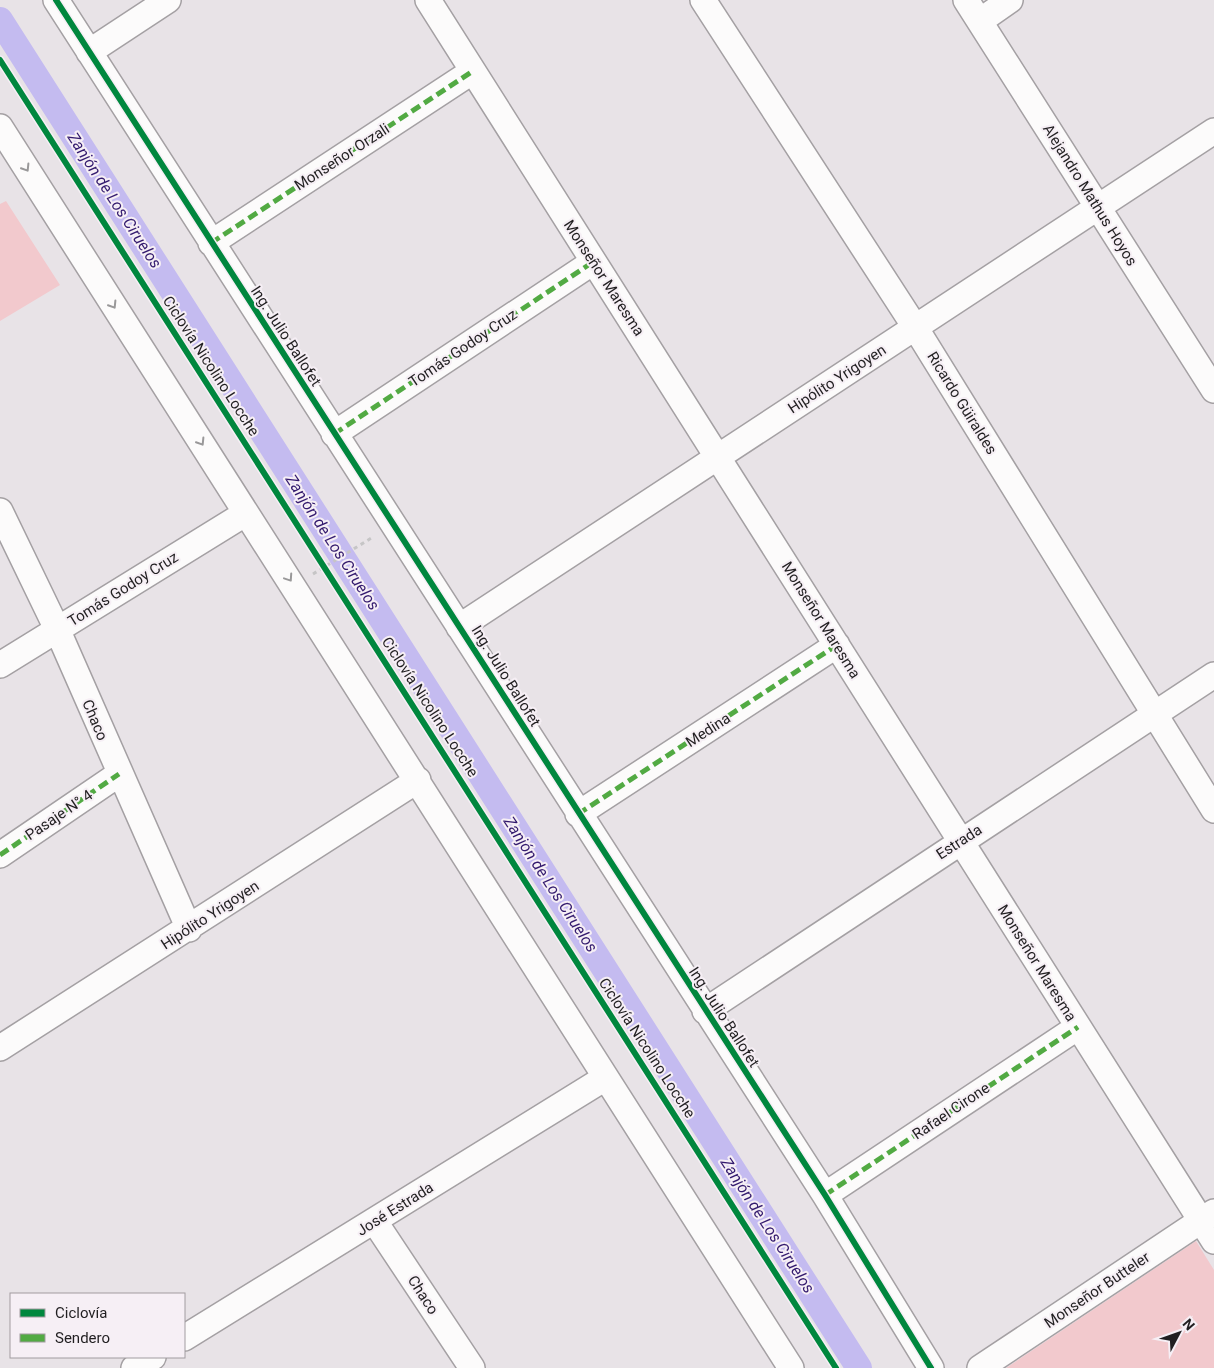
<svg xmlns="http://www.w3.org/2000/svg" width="1214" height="1368" viewBox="0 0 1214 1368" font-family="Roboto,sans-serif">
  <rect width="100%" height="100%" fill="#e8e3e7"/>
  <path fill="#f2c9cd" d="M 6,201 L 60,285 L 0,321 L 0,204 Z
    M 1196,1241 L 1214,1270 L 1214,1368 L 1006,1368 Z"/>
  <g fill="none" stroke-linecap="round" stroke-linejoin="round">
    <path stroke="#c4bbf0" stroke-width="26" d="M 0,20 L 859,1368"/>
    <g stroke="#a4a0a3" stroke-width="28">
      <path id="minor" d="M 56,0 L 825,1195 L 931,1368
        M 428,0 L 1214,1241
        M 703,0 L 915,327 L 1214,810
        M 966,0 L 1214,390
        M 980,21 L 1010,0
        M 89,52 L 168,0
        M 0,127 L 791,1368
        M 211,243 L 473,71
        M 334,434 L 593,262
        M 0,511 L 57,629 L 189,929
        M 459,627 L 1214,131
        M 0,665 L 246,513
        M 578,814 L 837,645
        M 0,855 L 119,774
        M 705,1011 L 1214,675
        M 0,1048 L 418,780
        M 825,1195 L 1078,1027
        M 375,1222 L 472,1368
        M 184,1338 L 605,1078
        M 134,1368 L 153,1357
        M 980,1368 L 1214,1212"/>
    </g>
    <path stroke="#c6c5c6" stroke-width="3" stroke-dasharray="4 4" stroke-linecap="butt" d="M 313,574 L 373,537"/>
    <use href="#minor" stroke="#fcfbfb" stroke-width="25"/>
    <path stroke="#52aa43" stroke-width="5" stroke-dasharray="10 5" stroke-linecap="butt" d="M 211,243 L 473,71
      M 334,434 L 593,262
      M 578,814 L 837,645
      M 0,855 L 119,774
      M 825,1195 L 1078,1027"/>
    <g stroke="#f6eff5" stroke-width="9">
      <path id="cycleway" d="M 56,0 L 825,1195 L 931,1368
        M 0,60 L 836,1368"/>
    </g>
    <use href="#cycleway" stroke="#00873e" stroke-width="6"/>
  </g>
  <defs><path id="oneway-chevron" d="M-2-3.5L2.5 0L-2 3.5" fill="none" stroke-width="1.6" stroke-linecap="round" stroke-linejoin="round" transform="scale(1.25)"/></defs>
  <g stroke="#999899">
    <use href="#oneway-chevron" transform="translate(26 168) rotate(58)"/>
    <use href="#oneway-chevron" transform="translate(113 305) rotate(58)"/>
    <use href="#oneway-chevron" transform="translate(201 442) rotate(58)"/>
    <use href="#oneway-chevron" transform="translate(289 578) rotate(56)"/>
  </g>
  <g text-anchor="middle" stroke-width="4" stroke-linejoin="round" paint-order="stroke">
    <g font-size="15" fill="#211f21" stroke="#f6eff5">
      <text transform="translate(342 157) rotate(-33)" y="5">Monseñor Orzali</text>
      <text transform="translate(1090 195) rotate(58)" y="5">Alejandro Mathus Hoyos</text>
      <text transform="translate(604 278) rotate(57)" y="5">Monseñor Maresma</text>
      <text transform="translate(286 336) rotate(57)" y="5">Ing. Julio Ballofet</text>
      <text transform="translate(463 348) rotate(-34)" y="5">Tomás Godoy Cruz</text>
      <text transform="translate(211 366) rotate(57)" y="5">Ciclovía Nicolino Locche</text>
      <text transform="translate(837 379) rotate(-33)" y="5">Hipólito Yrigoyen</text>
      <text transform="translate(962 403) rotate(58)" y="5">Ricardo Güiraldes</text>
      <text transform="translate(123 589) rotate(-32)" y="5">Tomás Godoy Cruz</text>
      <text transform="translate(821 620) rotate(58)" y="5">Monseñor Maresma</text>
      <text transform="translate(506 676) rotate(58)" y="5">Ing. Julio Ballofet</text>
      <text transform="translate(430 707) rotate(57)" y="5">Ciclovía Nicolino Locche</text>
      <text transform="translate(95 720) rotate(67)" y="5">Chaco</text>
      <text transform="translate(708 730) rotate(-33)" y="5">Medina</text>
      <text transform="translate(59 815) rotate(-34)" y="5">Pasaje N° 4</text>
      <text transform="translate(959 842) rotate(-33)" y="5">Estrada</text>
      <text transform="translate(210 915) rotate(-33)" y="5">Hipólito Yrigoyen</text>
      <text transform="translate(1037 963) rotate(58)" y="5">Monseñor Maresma</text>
      <text transform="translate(724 1017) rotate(57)" y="5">Ing. Julio Ballofet</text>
      <text transform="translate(647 1048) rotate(57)" y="5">Ciclovía Nicolino Locche</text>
      <text transform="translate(951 1111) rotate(-34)" y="5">Rafael Cirone</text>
      <text transform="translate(395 1209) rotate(-32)" y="5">José Estrada</text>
      <text transform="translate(1097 1290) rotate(-34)" y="5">Monseñor Butteler</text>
      <text transform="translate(423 1295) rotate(57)" y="5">Chaco</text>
    </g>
    <g font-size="16" font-style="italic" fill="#331a6e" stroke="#f6eff5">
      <text transform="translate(115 200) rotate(57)" y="6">Zanjón de Los Ciruelos</text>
      <text transform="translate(333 542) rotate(57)" y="6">Zanjón de Los Ciruelos</text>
      <text transform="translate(551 884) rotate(57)" y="6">Zanjón de Los Ciruelos</text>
      <text transform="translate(768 1225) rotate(57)" y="6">Zanjón de Los Ciruelos</text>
    </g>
  </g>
  <rect x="10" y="1293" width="175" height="65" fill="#f6eff5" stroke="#a19ca0"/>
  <rect x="20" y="1309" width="25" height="8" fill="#00873e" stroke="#a19ca0"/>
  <text x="55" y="1318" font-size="15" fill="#211f21">Ciclovía</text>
  <rect x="20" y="1334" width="25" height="8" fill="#52aa43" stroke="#a19ca0"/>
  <text x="55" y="1343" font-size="15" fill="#211f21">Sendero</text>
  <g transform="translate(1179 1333) rotate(49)" stroke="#f6eff5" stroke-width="4" paint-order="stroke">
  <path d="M0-4L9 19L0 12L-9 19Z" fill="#211f21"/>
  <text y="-8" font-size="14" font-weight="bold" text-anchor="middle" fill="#211f21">N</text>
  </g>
</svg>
